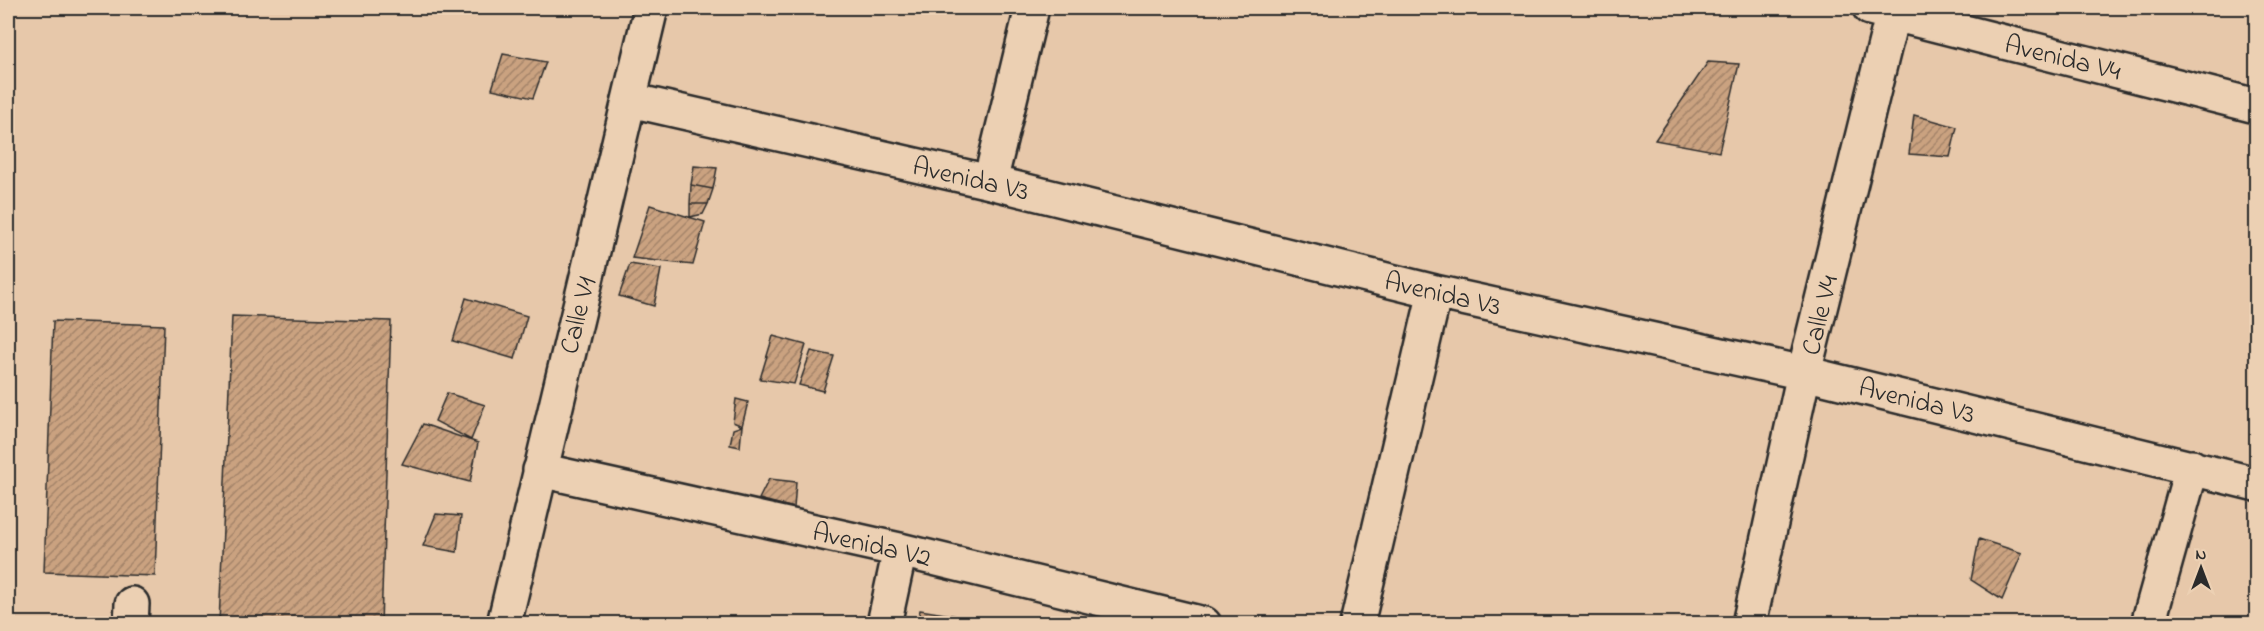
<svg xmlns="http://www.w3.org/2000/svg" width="2264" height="631" viewBox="0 0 2264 631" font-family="'Indie Flower',sans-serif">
  <defs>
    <pattern id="building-hatch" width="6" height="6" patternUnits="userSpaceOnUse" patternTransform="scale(1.5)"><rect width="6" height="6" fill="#caa280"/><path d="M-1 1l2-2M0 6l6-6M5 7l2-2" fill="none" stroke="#a48469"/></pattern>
  </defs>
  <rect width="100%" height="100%" fill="#e7c8aa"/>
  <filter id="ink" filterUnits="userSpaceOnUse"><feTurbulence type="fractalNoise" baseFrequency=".0167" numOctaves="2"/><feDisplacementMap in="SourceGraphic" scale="12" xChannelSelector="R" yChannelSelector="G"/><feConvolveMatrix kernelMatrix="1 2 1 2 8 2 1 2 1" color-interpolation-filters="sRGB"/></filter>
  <g filter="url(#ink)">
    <path fill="url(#building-hatch)" stroke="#2b2b2b" stroke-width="1.5" d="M 503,54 L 546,62 L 533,98 L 492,89 Z
      M 1708,62 L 1739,64 L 1719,152 L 1655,140 Z
      M 1914,115 L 1957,127 L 1950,157 L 1909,154 Z
      M 694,166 L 717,168 L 713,189 L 691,185 Z
      M 691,185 L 713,189 L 708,204 L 690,204 Z
      M 690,204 L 708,204 L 703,214 L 690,217 Z
      M 650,205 L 705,222 L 693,265 L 632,258 Z
      M 630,264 L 661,269 L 654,306 L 619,296 Z
      M 466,298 L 527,316 L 515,359 L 453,341 Z
      M 232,316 L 391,321 L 381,624 L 219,624 Z
      M 53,321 L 164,325 L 155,576 L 44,572 Z
      M 773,336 L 806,345 L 794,384 L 760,379 Z
      M 811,351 L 834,356 L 823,391 L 799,385 Z
      M 447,393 L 485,405 L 471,440 L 435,421 Z
      M 736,399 L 748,402 L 742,426 L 733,422 Z
      M 423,424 L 478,443 L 470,482 L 402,464 Z
      M 742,426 L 740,447 L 730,445 L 733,429 Z
      M 769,479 L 796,482 L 794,508 L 759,499 Z
      M 436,514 L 461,516 L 457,552 L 423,546 Z
      M 1979,539 L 2022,553 L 2002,600 L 1971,580 Z
      M 920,610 L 970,618 L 968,624 L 917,624 Z"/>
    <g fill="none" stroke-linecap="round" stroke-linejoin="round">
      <g stroke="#2b2b2b" stroke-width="38">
        <path id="minor" d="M 1870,8 L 2256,106
          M 630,100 L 990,182 L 1435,292 L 1804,373 L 2256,484
          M 990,182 L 1032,8
          M 540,470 L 900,550 L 1204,624
          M 131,624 L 132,604
          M 504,624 L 651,8
          M 884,624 L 900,550
          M 1357,624 L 1435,292
          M 1749,624 L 1804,373 L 1894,8
          M 2148,624 L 2192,467"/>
      </g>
      <use href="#minor" stroke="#ecd0b3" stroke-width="33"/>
    </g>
  </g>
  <g text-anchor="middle" stroke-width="6" stroke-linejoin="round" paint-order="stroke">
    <g font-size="27" fill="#2b2b2b" stroke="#ecd0b3">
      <text transform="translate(2063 57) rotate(14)" y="9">Avenida V4</text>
      <text transform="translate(971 178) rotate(13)" y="9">Avenida V3</text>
      <text transform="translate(1443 293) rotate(13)" y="9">Avenida V3</text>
      <text transform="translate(577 315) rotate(-76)" y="9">Calle V1</text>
      <text transform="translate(1819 315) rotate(-76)" y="9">Calle V4</text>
      <text transform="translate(1917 400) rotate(14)" y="9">Avenida V3</text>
      <text transform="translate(872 544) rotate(13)" y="9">Avenida V2</text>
    </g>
  </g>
  <rect width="2264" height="631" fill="none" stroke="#ecd0b3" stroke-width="30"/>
  <rect x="15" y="15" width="2234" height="601" fill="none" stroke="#2b2b2b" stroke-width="2" filter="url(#ink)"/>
  <g transform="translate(2201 568)" stroke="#ecd0b3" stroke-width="4.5" paint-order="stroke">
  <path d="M0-4.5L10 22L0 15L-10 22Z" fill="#2b2b2b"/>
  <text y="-9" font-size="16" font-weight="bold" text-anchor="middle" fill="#2b2b2b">N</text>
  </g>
</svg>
